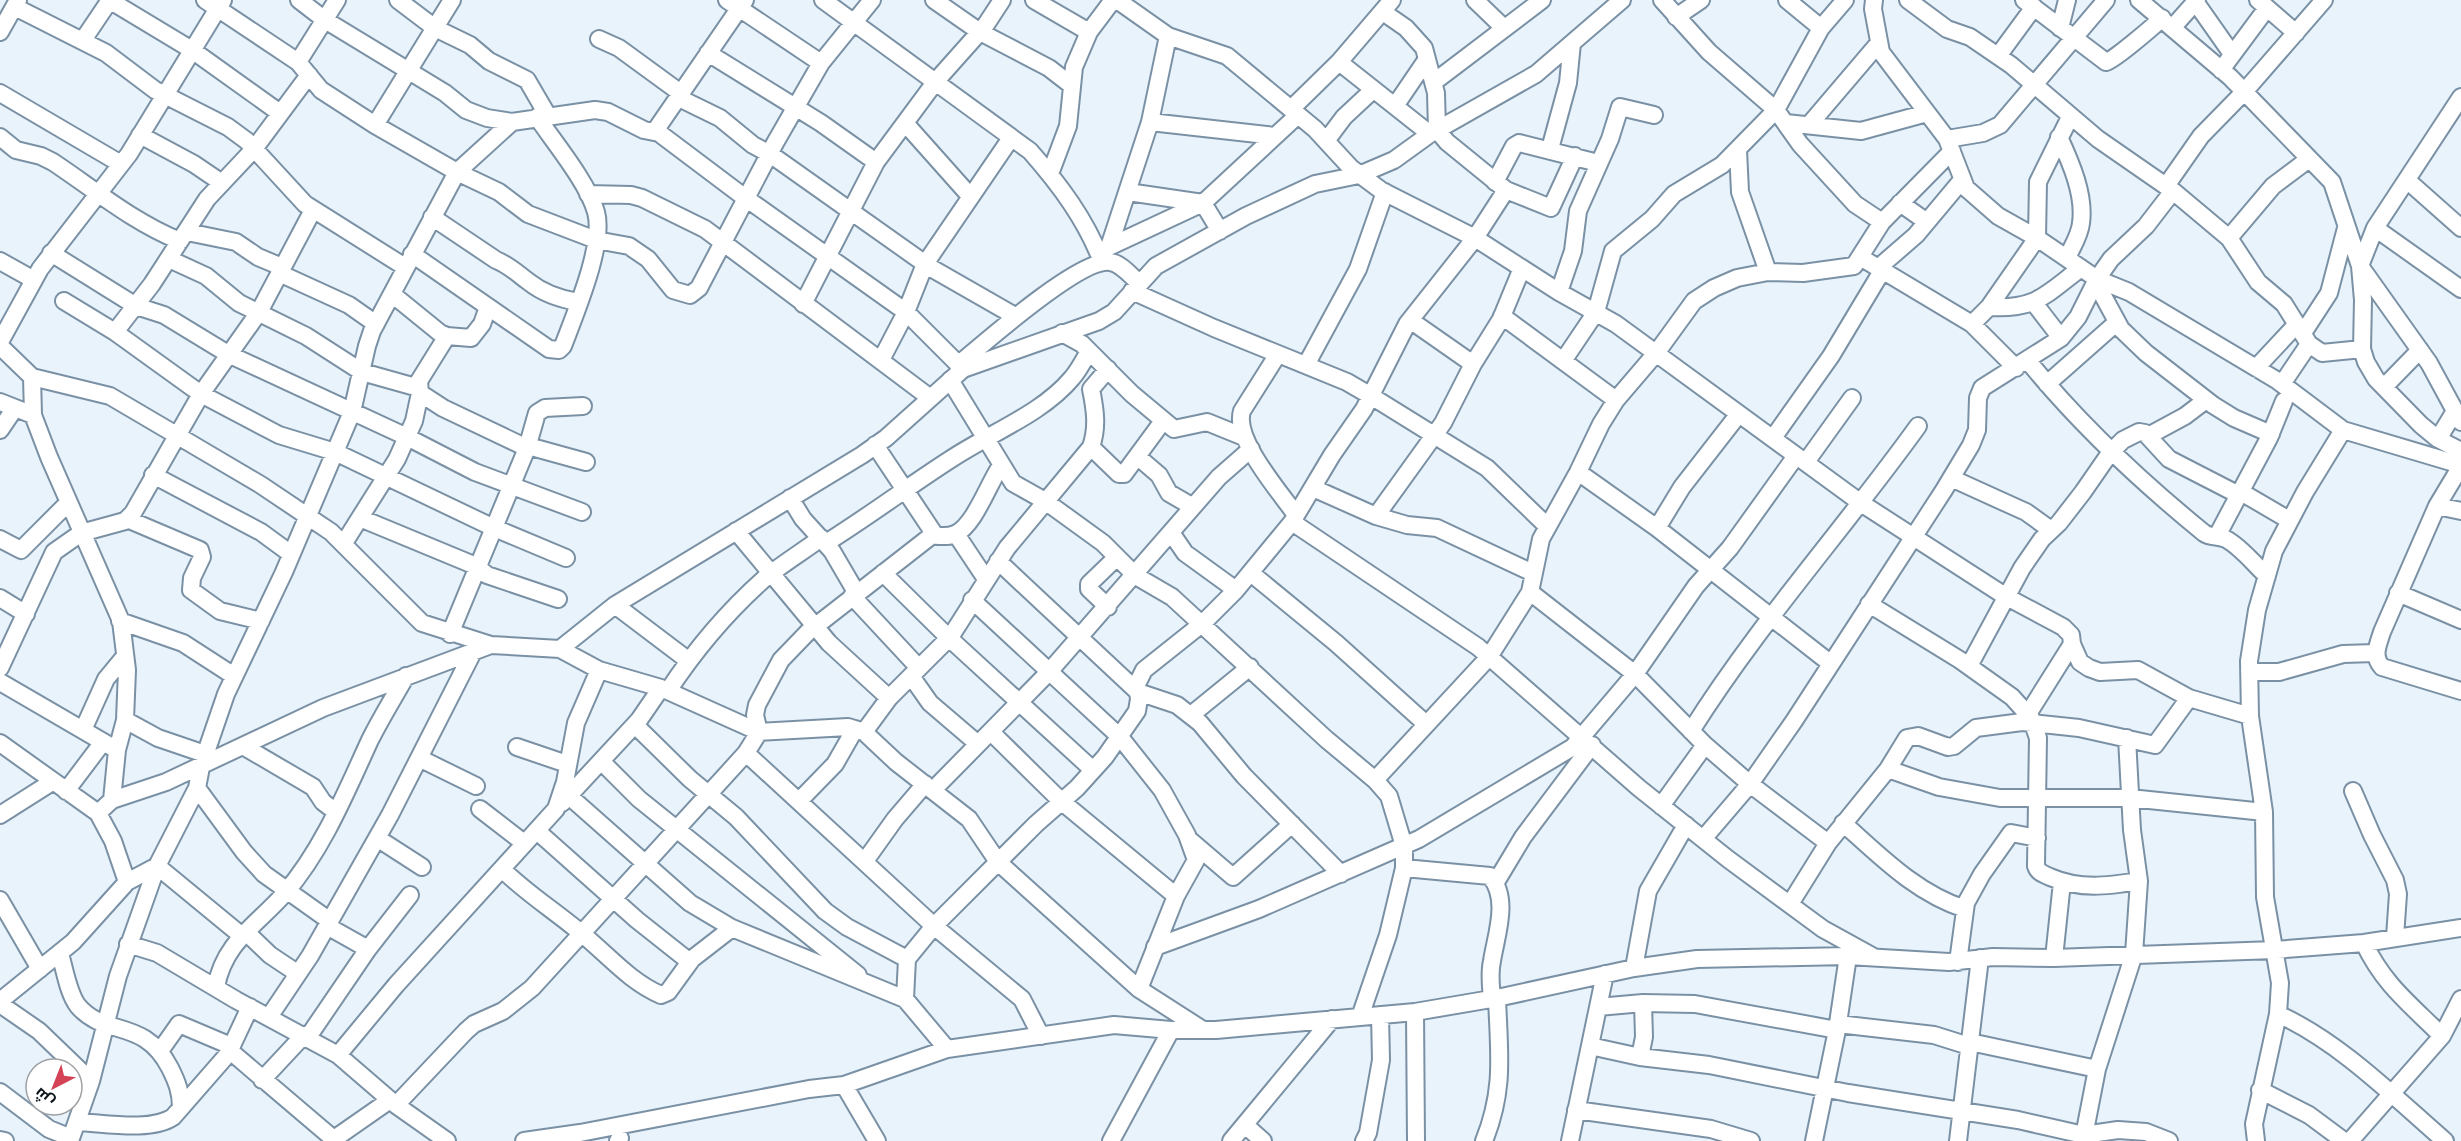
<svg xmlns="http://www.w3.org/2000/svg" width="2461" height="1141" viewBox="0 0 2461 1141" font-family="'Source Sans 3',Cairo,sans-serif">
  <rect width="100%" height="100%" fill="#e9f3fc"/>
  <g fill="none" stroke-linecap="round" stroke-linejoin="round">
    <g stroke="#7a91a5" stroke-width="20">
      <path id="minor" d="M 109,0 L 192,50 L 280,113
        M 205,0 L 298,62 L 321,90 L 375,125 L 457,172 L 499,192 L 528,214 L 596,240 L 629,246 L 648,259 L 673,290 L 690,295 L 699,288 L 775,143 L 821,63 L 872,0
        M 299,0 L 325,20 L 445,93 L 466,110 L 487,118 L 512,122
        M 398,0 L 435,28 L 470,45 L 489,61 L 527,80 L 548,116
        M 727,0 L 821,63
        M 823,0 L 1030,151 C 1060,185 1086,220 1102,262
        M 934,0 L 980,32 L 1049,68 L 1071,85
        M 1034,0 L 1089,32
        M 1117,0 L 1168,36 L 1227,56 L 1315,129 L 1351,168 L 1382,191 L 1475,238 L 1559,292 L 1616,324 L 1861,503 L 2005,596 L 2063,627 L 2071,635 L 2072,644 L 2080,662 L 2089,668 L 2100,672 L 2138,670 L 2189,698 L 2250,716
        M 1475,0 L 1504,28
        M 1662,0 L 1709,52 L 1776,110 L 1800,144 L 1855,204 L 1882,222
        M 1787,0 L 1821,28
        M 1874,0 L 1873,9 L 1881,52 L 1947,139 L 1966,188 L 1998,216 L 2037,238 L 2097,279 L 2129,292 L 2278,381 L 2343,430 L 2461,465
        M 1908,0 L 1947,29 L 1970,37 L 2011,65 L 2098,139 L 2173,191 L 2229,238 L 2258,282 L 2284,304 L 2309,344 L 2322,353 L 2362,349
        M 2024,0 L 2106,62 C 2113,61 2155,25 2162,18
        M 2139,0 L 2230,77 L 2332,182 L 2360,266 L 2429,363 L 2461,422
        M 2194,0 L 2232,54
        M 2258,0 L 2296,33
        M 15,7 L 106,53 L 155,90 L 228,127 L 247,141 L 305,204 L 405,267
        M 1383,12 L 1406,28 L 1424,48 L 1436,93 L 1437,130 L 1447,142 L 1506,190 L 1551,208 L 1575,156
        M 1676,17 L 1701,0
        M 2173,27 L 2197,0
        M 2060,28 L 2067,0
        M 0,32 L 18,0
        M 599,39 L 619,48 L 682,94
        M 83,40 L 110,0
        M 708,53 L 821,123 L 876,162
        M 1998,56 L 2034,7
        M 298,62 L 337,0
        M 1339,62 L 1430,134
        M 2221,70 L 2267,8
        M 1434,82 L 1542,0
        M 0,93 L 121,164
        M 2461,97 L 2375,228 L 2360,266 L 2363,300 L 2362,349 L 2366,362 L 2376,379 L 2421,425 L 2438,439 L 2461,451
        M 679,98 L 720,118 L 753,145 L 770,154 L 931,268 L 1015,316
        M 1395,106 L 1427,59
        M 1291,109 L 1339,62 L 1392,0
        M 1150,122 L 1275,136
        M 905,123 L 970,196
        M 1786,123 L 1861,131 L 1927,113
        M 375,125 L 452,0
        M 1809,125 L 1878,44
        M 655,131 L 745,0
        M 140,135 L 194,164 L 222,183
        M 0,137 L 16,150 L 41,156 L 53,162 C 95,190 133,222 180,241
        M 2059,137 C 2071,163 2085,195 2081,223 C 2080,235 2072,247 2067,258
        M 1947,139 L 1983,133 L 2000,125 L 2106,0
        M 1326,141 L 1344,117 L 1373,90
        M 1550,149 L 1568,83 L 1572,43
        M 1738,150 L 1740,192 L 1768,272
        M 1050,174 L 1068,126 L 1074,67 L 1089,32 L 1113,0
        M 2408,181 L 2461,228
        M 1495,182 L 1514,146 L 1519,143 L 1598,163
        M 2166,186 L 2201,136 L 2244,92 L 2324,0
        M 1128,192 L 1203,203 L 1220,231
        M 588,194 L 631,195 L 642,198 L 705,229 L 929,397
        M 1900,203 L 1927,222
        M 432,217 L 496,260 C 509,265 518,274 529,282 C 544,294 560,299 578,302
        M 2375,228 L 2461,289
        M 187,232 L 236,242 L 258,257 L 282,267
        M 2229,238 L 2273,186 L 2309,159
        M 1109,247 L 1150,122 L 1168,36
        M 1098,252 L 1203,203 L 1298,115
        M 51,253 L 136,306 L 164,315 L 228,354 L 407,437 L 475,472 L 582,512
        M 412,254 L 549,349 L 559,350 L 563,346 C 575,314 605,244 596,212 C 588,183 554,142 537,117
        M 1860,257 L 1972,324 L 2016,368
        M 169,259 L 206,276 L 239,303 L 306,336 L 362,372 L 419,388
        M 0,261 L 34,280
        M 1878,268 L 1916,235 L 1962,180
        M 279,273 L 349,305 L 376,324
        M 2095,281 L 2121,329 L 2146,353 L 2213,405 L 2234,418 L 2271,434
        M 1132,291 L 1214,328 L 1347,382 L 1371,396 L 1487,468 L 1547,526
        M 1559,292 L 1573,251 L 1578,211 L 1610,139 L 1620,107 L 1654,115
        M 392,294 L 440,333 L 447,336 L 471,338 L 482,324 L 488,307
        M 64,301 L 115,332 L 201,394 L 279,435 L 335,452 L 492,527 L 566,558
        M 2034,303 L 2061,338
        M 803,304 L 876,162 L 936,81 L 985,26 L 1002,0
        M 1989,307 C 2036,310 2045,295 2081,268
        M 1502,316 L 1616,400
        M 1410,320 L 1473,364
        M 1972,324 L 1989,307 L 2037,238 L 2038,182 L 2070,117
        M 115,332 L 152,284 L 207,199 L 254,149 L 309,75
        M 1062,333 L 1082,344 L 1132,394 L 1174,429 L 1207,422 L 1244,437
        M 2303,333 L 2329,293 L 2346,228
        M 0,342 L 40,269 L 129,154 L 223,0
        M 0,346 L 32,377 L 33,415 L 49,457 L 121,621 L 127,670 L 125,720 L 117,750 L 112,800
        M 1278,354 L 1242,411 C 1233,439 1280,492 1296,515
        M 881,360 L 906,312 L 925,264 L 1011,138
        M 1563,361 L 1596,312 L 1613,251 L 1652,219 L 1674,194 L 1722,165 L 1776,110 L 1821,28 L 1845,0
        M 2028,361 C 2081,426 2139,480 2204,533 C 2211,538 2218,535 2226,539 C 2241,547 2254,564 2267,576
        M 958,365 C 983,344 1080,258 1110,262 C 1121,263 1131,276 1139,283
        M 1306,365 L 1358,269 L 1385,192
        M 2256,368 L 2297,324
        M 32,377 L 110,396 L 178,436 L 261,485 L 331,532 L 422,623 L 491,645
        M 950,380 L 1013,483 L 1045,501 L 1103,543 L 1136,576 L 1172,597 L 1326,739 L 1375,780 L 1389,796 L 1404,846 L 1404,868 L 1388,935 L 1360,1017
        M 2047,384 L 2116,323
        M 2282,384 L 2309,344
        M 2384,387 L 2420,350
        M 420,393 L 443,408 L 527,448
        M 0,402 L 33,415
        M 0,430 L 15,408
        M 2148,436 L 2185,416 L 2206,400
        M 1773,438 L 1831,356 L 1882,271
        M 2438,439 L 2455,411
        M 875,445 L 935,535
        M 528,446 L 586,462
        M 1091,447 L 1119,474 L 1124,474 L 1163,421
        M 1138,457 L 1159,475 L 1169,493 L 1193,507
        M 1806,462 L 1852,398
        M 2461,466 L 2437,506 L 2382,632 C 2378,645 2372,656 2382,667 L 2461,691
        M 1578,472 L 1657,528 L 1830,663
        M 153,475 L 261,532 L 291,554
        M 1951,478 L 2026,512 L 2051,530
        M 1313,488 L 1376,516 L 1407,525 L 1437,528 L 1533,573
        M 2241,492 L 2289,520
        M 790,498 L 803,519 L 832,551 L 856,592
        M 2437,506 L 2461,511
        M 1376,516 L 1443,423 L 1473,364 L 1501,319 L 1522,268
        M 360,518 L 476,566 L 487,575 L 558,599
        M 127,519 L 200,550 L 202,557 L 192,578 L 191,590 L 220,611 L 261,621
        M 1292,522 L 1478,647 L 1639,788 L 1728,859 L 1823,929 L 1872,956
        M 1657,528 L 1682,487 L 1738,415
        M 736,531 L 829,643 L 889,698
        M 956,534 L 986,579
        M 1172,534 L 1185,553 L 1236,590
        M 2217,536 L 2269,438 L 2284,401
        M 0,539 L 21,550 L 68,503
        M 344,543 L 397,459 L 414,421 L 420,393 L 419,381 L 447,336
        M 826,543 C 869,516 909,486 951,459 C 990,433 1042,414 1072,378 C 1079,370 1084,360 1089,351
        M 998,561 L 1138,692 L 1177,705 L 1200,723 L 1244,776 L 1341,874
        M 883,573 L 949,638 L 1093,770
        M 1252,574 L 1336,643 L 1426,724
        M 1530,592 L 1635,674 L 1705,745 L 1750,784 L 1828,843
        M 2398,593 L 2461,620
        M 852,596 L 919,668
        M 0,598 L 26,614
        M 972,600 L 1120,737 L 1162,790 L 1187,835 L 1196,860 L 1176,896 L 1139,989
        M 1869,604 L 1960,660 L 2012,697 L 2031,718 L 2038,738 L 2036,866 C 2038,873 2044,874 2050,877 C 2080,890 2108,886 2139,881
        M 615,605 L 689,661
        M 1108,607 L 1089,589 L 1089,584 L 1117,557
        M 120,621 L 183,643 L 234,676
        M 450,634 L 527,448 L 537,413 L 545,408 L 583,406
        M 560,649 L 615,605 L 862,455 L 886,438 L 963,369 L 1099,321 L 1114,312 L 1156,266 L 1246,216 L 1315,184 L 1359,175 L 1394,160 L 1430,134 L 1536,74 L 1622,0
        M 1969,666 L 2022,568 L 2042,539 L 2059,523 L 2083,492 L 2110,453 L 2123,440 L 2139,432 L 2145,433 L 2169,459 L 2239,495
        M 0,668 L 54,552 L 81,533 L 125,521 L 133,513 L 201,394 L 259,312 L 313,210
        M 2249,672 L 2279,672 L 2343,654 L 2375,653
        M 911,676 L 930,703 L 978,744
        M 0,682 L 117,750
        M 668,691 C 695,650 727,612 764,579 C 782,564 802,552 821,538
        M 2028,714 L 2072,644
        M 1191,715 L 1250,667
        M 125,720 L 158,738 L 205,754
        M 635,725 L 690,779 L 736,817 L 825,911 L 847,927 L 907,959
        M 83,730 L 106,679 L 125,656
        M 1691,731 C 1759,623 1844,529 1918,426
        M 864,732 L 889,698 L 951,636 L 1007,548 L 1091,447 C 1098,427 1095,409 1091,389 L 1108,369
        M 992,733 L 1061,801 L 1176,896
        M 0,743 L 98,813 L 113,841 L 127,882
        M 243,746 L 313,787 L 323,802 L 336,812
        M 517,747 L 567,764
        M 746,753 L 934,926 L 1022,999 L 1041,1036
        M 419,758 L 476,786
        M 601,761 L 639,799 L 858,975
        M 1888,769 L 1939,787 L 2000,798 L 2130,798 L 2264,812
        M 1375,780 L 1489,657 L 1530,592 L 1541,539 L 1578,472 L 1601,424 L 1616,400 L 1657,352 L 1694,301 L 1714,288 L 1737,278 L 1768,272 L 1803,273 L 1854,266 L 1882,222 L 1952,151
        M 197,788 L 244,852 L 264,874 L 330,921
        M 933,790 L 1048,673 L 1219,477 L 1251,449
        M 66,791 L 103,742
        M 2353,791 L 2372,835 L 2395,880 L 2398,894 L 2395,937
        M 569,796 L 690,903 L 732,928 L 905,999
        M 799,801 L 835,764 L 855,729
        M 562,803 L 639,720 L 661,688
        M 1661,806 L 1705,745
        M 480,809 L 524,843
        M 98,813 L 112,800 L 166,782 L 323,708 L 491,645 L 560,649 L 599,670 L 661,688 L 759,732 L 848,727 L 864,732 L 896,762 L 969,819 L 998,862 L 1139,989 L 1203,1030
        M 0,815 L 52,782
        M 1843,823 C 1881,857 1916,893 1965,909
        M 537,831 L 637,920 L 690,962
        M 377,838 L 422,867
        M 1703,839 L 1750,784 L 1794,721 L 1944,490 L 1971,445 L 1977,430 L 1978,398 L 1982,388 L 2061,338 L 2078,317 L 2097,279 L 2111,259 L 2146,226 L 2173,191
        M 1191,841 L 1233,877 L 1292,824
        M 865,861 L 895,819 L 925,784
        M 1404,868 L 1490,876 C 1510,899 1496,935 1492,961 C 1489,974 1491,986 1492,999
        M 502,869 C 526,893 555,911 581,933 C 607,954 630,982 661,995 L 668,992 L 692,959 L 732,928
        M 1496,882 L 1523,837 L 1592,745
        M 0,900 L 40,969
        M 1790,904 L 1828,843 L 1888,769 L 1907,738 L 1918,736 L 1948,747 L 1954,746 L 1976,728 L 2022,722 L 2079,728 L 2155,745 L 2189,698
        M 327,926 L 368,949
        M 246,932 L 270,955 L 297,973
        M 2364,943 C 2384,985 2410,1004 2442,1036
        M 128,944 L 157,953 L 236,1000 L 338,1055 L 396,1105 L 447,1141
        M 1155,947 L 1259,909 L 1419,839 L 1573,747 L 1635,674 L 1696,586 L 1730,548 L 1796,456
        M 60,954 C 65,970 68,993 78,1006 C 105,1038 144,1017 170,1068 C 177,1082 181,1092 181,1108
        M 2054,958 L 2062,882
        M 1958,962 L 1966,903 L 1982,874 L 2011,833 L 2037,838
        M 1634,968 L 1648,891 L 1686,825
        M 216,987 C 224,942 257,925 285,893 C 323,849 346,792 370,740 C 381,718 394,697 406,676
        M 0,1001 L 73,942 L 127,882 L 157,866 L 242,936
        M 0,1004 L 39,1031 L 91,1081
        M 1598,1007 L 1643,1003 L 1695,1004 L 1837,1030
        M 1415,1012 L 1416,1141
        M 2278,1014 C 2341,1043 2393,1096 2445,1141
        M 269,1017 L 310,956 L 390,815 L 473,652
        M 1838,1024 L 1934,1035 L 1969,1046
        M 308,1037 L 368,949 L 410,895
        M 1970,1042 L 2097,1069
        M 1590,1046 L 1640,1057 L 1709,1065 L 1848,1093 L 2018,1120 L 2084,1135 L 2118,1130 L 2146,1132 L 2169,1141
        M 947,1049 L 905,999 L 907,959 L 934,926 L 1036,824 L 1077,788 L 1105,757 L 1137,711 L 1139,699 L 1137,684 L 1144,670 L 1203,623 L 1236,590 L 1292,522 L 1332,455 L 1364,409 L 1407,324 L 1475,238 L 1506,190
        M 229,1050 L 336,1141
        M 160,1051 L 179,1024 L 231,1046
        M 338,1055 L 396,985 L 556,809 L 565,782 L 576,723 L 599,670
        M 1640,1057 L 1644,1037 L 1643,1003
        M 262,1080 L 304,1035
        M 844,1085 L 877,1141
        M 2260,1090 L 2309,1115 L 2344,1141
        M 0,1092 L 49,1129 L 71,1138
        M 396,1105 L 466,1031 L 474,1024 L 503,1011 L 532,988 L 746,753 L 759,732 L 755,715 L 757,705 L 781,660 L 808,632 L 931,536 C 939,535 947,538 955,534 C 974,526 988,485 1000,467
        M 1576,1110 L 1711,1129 L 1751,1141
        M 78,1122 C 104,1123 151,1132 173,1117 L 228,1054 L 250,1007
        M 1245,1125 L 1263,1141
        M 334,1139 L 390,1100
        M 0,1140 L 5,1141
        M 70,1141 L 91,1081 L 118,976 L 157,866 L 197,788 L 201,767 L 226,694 L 284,572 L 352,412 L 367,346 L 372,331 L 457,172 L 512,122 L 595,110 L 608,112 L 644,130 L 659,133 L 740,194 L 906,312 L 963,369
        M 524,1141 L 580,1133 L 809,1089 L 844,1085 L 947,1049 L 1114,1025 L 1171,1030 L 1216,1030 L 1415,1012 L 1497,998 L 1634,968 L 1697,959 L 1848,956 L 1949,962 L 1993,957 L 2054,958 L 2274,950 L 2364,943 L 2461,928
        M 618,1141 L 620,1138
        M 1111,1141 L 1171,1030
        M 1231,1141 L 1332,1019
        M 1364,1141 L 1368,1133 L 1381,1060 L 1380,1015
        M 1484,1141 C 1505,1089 1499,1053 1497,998
        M 1570,1141 L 1605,974
        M 1814,1141 L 1837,1030 L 1848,956
        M 1958,1141 L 1980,958
        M 2083,1141 L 2097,1069 L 2134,954 L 2139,881 L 2132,830 L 2127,738
        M 2256,1141 L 2254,1124 L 2278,1014 L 2280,983 L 2265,897 L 2264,812 L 2250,716 L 2249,661 L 2257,610 L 2274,551 L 2305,492 L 2343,430
        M 2350,1141 L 2442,1036 L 2461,999"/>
    </g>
    <use href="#minor" stroke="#fff" stroke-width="16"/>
  </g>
  <g transform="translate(54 1087) rotate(222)"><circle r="28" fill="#ffffff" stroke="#9ea1a4" stroke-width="1.5"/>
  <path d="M0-4.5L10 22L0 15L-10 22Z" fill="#d34355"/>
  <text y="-9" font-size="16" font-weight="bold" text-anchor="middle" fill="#0c141c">ش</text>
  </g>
</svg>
